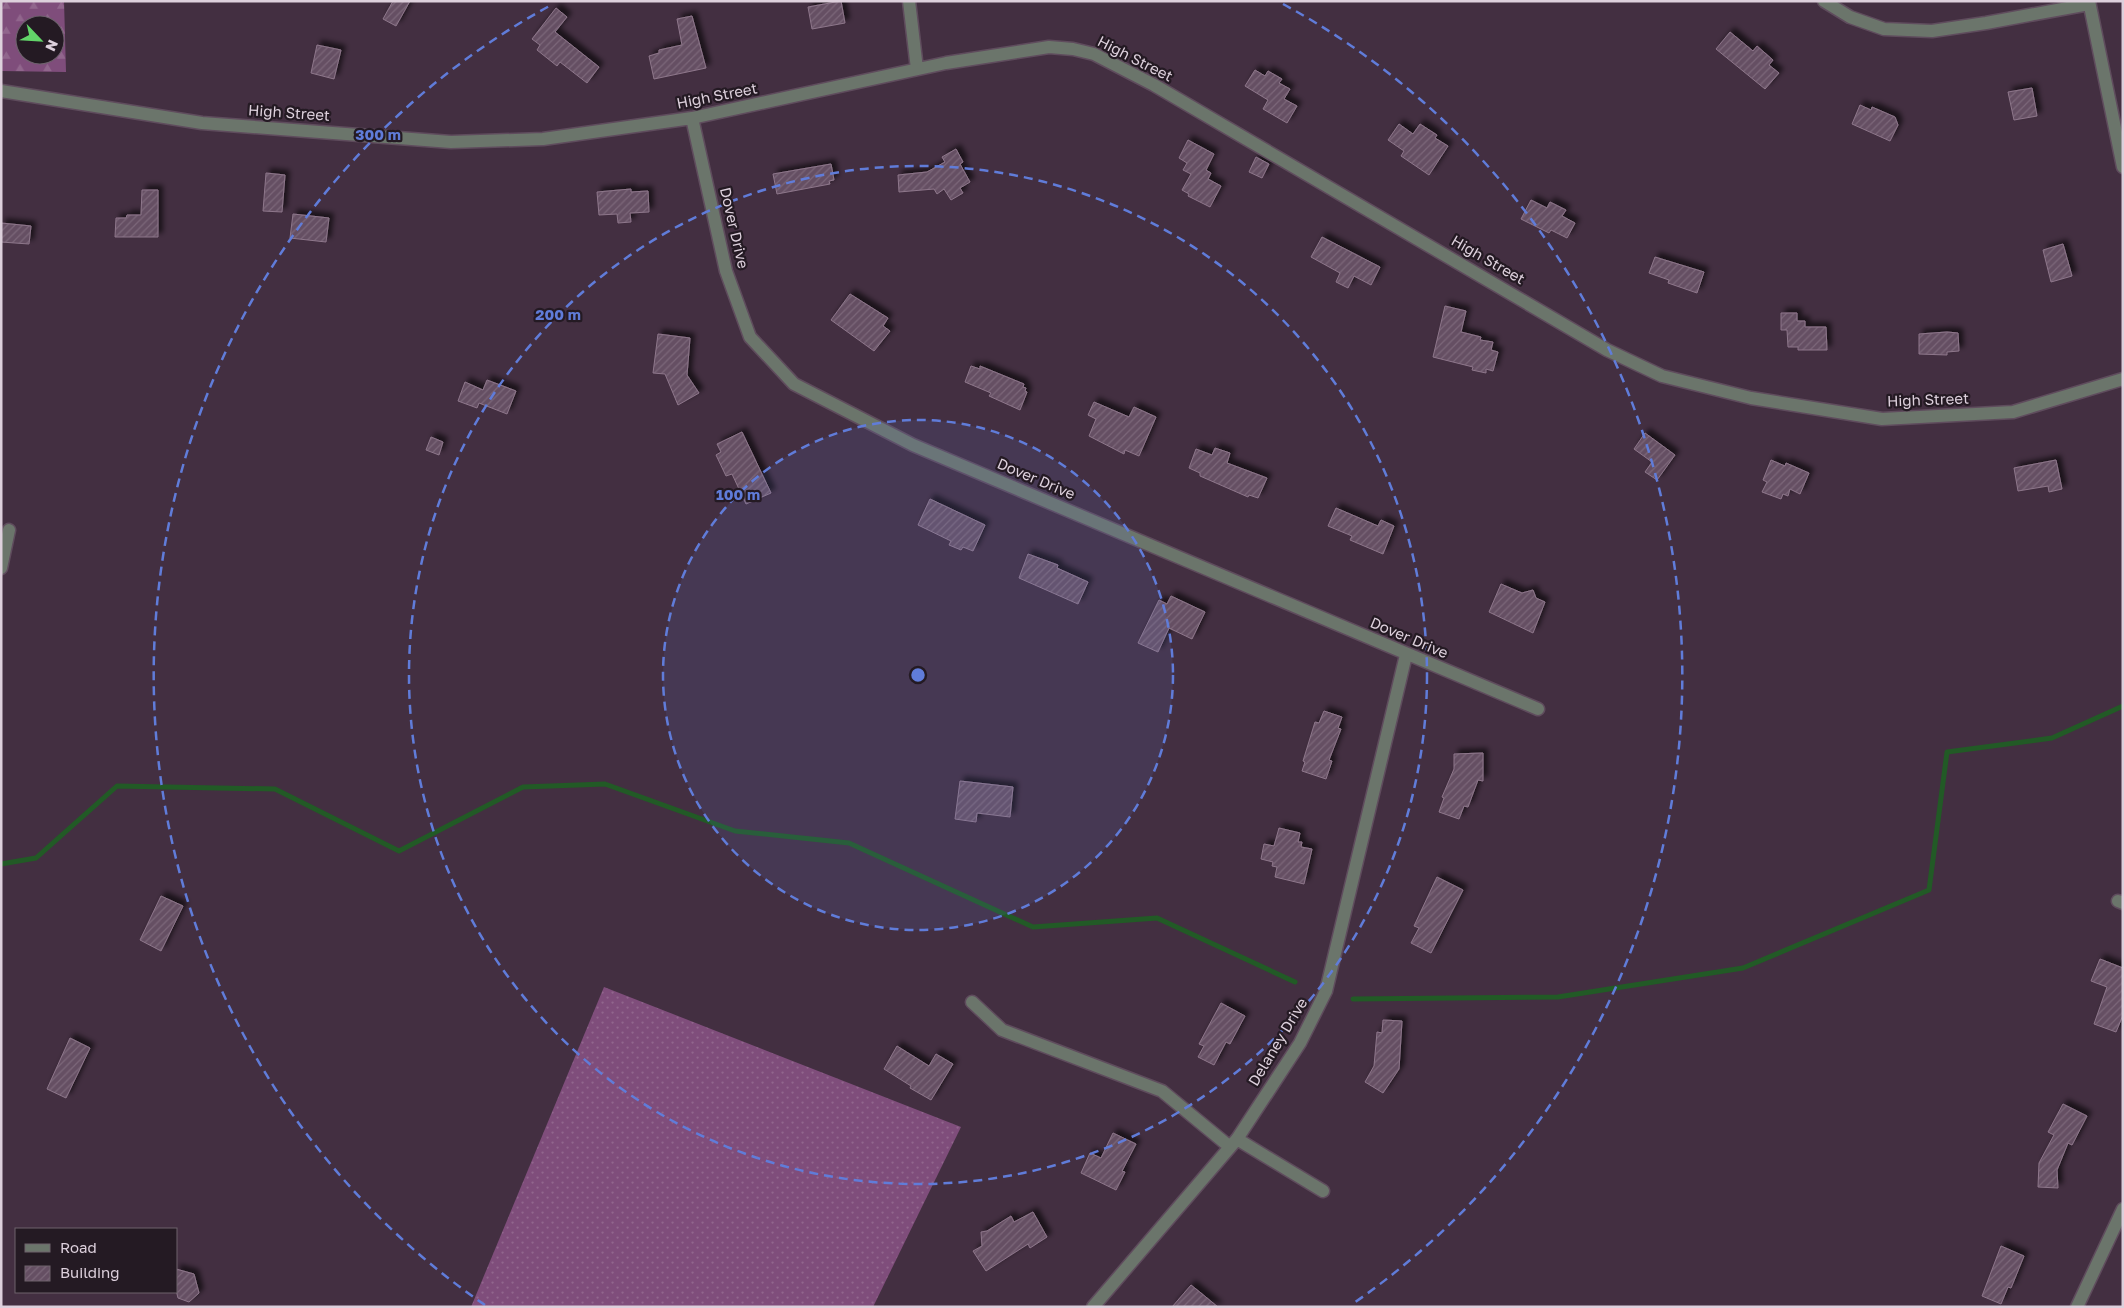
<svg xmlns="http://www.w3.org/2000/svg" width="2124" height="1308" viewBox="0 0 2124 1308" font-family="'Golos Text',sans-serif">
  <defs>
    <pattern id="grass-dots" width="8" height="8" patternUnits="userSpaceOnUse" patternTransform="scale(1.25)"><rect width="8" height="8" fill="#7f4d7b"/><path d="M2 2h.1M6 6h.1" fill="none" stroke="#91668d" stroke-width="1.8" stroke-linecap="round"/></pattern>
    <pattern id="forest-firs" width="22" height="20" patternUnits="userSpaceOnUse" patternTransform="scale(1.25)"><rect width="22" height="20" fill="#7f4d7b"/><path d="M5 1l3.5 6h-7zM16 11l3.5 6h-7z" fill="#91668d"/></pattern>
    <pattern id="building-hatch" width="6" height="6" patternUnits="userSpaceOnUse" patternTransform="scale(1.25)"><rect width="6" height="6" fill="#654f63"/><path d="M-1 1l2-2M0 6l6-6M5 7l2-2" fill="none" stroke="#7b6779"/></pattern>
    <filter id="shadow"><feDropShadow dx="4.5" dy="-4.5" stdDeviation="2.5" flood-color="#0009"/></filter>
  </defs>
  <rect width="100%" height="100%" fill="#432f41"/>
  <path fill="url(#grass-dots)" d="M 604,987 L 961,1127 L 873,1307 L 471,1307 Z"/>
  <path fill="url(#forest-firs)" fill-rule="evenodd" d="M 1,1 L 64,1 L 66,72 L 1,71 ZM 25,25 L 55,25 L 55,55 L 25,55 Z"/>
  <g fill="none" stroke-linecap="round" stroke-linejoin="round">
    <path stroke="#225a26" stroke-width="5" d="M 1,864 L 36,858 L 117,786 L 275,789 L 399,851 L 523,787 L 605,784 L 735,831 L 849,843 L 1033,927 L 1157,918 L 1295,982
      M 1353,999 L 1558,997 L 1743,968 L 1929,890 L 1947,752 L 2052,738 L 2123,706"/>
  </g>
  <path fill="url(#building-hatch)" stroke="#8e778b" filter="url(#shadow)" d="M 393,1 L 410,1 L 396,26 L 383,19 Z
    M 841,1 L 845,23 L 812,29 L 808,7 Z
    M 556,8 L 567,17 L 555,32 L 599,67 L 587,83 L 560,62 L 557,66 L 537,50 L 540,45 L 532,39 Z
    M 692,16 L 706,68 L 654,79 L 649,56 L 659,53 L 659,50 L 682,45 L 677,19 Z
    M 1730,32 L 1753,51 L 1757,46 L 1773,60 L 1769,65 L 1779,73 L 1765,89 L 1716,49 Z
    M 317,45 L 341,50 L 334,79 L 311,73 Z
    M 1255,70 L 1265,76 L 1268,71 L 1282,79 L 1279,83 L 1290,89 L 1284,99 L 1297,106 L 1287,123 L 1263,109 L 1268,100 L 1245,86 Z
    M 2032,88 L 2037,116 L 2014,120 L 2008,92 Z
    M 1860,105 L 1871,110 L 1872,107 L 1895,117 L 1898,125 L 1890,141 L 1852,124 Z
    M 1399,124 L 1413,134 L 1420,124 L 1437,135 L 1435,138 L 1448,146 L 1429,175 L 1401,156 L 1404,151 L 1388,140 Z
    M 1188,140 L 1214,154 L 1206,170 L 1211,173 L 1208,179 L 1221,186 L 1210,207 L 1188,196 L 1189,194 L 1182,190 L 1191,174 L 1183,170 L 1187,163 L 1179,158 Z
    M 956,149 L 963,162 L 960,164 L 970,182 L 960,188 L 963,193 L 951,200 L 944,189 L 937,194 L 934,189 L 899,192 L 898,175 L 927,172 L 945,162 L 942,157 Z
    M 1256,157 L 1269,164 L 1262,178 L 1249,172 Z
    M 831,164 L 834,180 L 829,181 L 830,184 L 777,194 L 773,174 Z
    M 266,173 L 285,175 L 282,212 L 263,211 Z
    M 631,189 L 631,192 L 648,191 L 649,212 L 630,213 L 631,222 L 618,223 L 617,214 L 599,215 L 597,192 Z
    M 142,190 L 158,190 L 158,237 L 115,237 L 116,218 L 126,218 L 127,215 L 141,215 Z
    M 1531,200 L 1547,208 L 1550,202 L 1566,210 L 1562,216 L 1575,223 L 1567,238 L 1551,230 L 1549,233 L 1521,219 Z
    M 293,214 L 329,218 L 326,242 L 290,238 Z
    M 1,223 L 31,226 L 29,244 L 1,242 Z
    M 1322,237 L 1380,267 L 1371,285 L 1354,276 L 1348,288 L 1336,282 L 1340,273 L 1311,257 Z
    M 2063,244 L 2072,276 L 2051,282 L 2043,250 Z
    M 1655,257 L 1704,272 L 1697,293 L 1668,283 L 1669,280 L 1649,273 Z
    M 850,294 L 888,318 L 883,326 L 890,331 L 874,351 L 831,320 Z
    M 1445,306 L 1466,311 L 1461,332 L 1481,337 L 1480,340 L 1493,342 L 1491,350 L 1498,352 L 1493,371 L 1486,369 L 1486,373 L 1472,370 L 1473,367 L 1433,357 Z
    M 1781,313 L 1797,313 L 1797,321 L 1805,321 L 1805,327 L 1826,327 L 1827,350 L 1798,350 L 1798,347 L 1788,347 L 1787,330 L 1781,330 Z
    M 1947,332 L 1958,333 L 1959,351 L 1947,352 L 1947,355 L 1919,354 L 1919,334 Z
    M 658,334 L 690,338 L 687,375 L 699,393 L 678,405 L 665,374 L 653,373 Z
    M 971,366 L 980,369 L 980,366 L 1024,384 L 1023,387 L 1026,388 L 1025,391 L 1027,392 L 1020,410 L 989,396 L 991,393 L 965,382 Z
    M 487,380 L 516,391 L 507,414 L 479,403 L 477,408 L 458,401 L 465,382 L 483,390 Z
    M 1094,402 L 1129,417 L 1134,407 L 1156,417 L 1139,456 L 1125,450 L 1124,454 L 1089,436 L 1096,419 L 1088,415 Z
    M 742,432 L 771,493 L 746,504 L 732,474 L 726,476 L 716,455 L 721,452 L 717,444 Z
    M 1645,433 L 1675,455 L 1657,480 L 1645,472 L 1652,462 L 1634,449 Z
    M 431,437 L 443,442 L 439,455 L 426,450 Z
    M 1215,448 L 1230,453 L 1227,463 L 1267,478 L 1258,498 L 1249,495 L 1248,497 L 1200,476 L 1200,473 L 1189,468 L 1196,449 L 1212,455 Z
    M 1771,460 L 1785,466 L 1786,463 L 1809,473 L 1800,494 L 1790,489 L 1788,496 L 1783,494 L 1781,499 L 1762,492 L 1767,482 L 1763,480 Z
    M 2056,460 L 2062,489 L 2049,492 L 2048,486 L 2018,491 L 2014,468 Z
    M 930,499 L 985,525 L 973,551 L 963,547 L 961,550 L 949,545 L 951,541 L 918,525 Z
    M 1336,508 L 1378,526 L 1381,520 L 1394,526 L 1383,554 L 1350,540 L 1352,536 L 1328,526 Z
    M 1028,554 L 1058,565 L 1057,568 L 1088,582 L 1078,604 L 1019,578 Z
    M 1501,584 L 1522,593 L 1533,590 L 1536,598 L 1545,602 L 1533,633 L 1489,612 Z
    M 1171,596 L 1205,612 L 1192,639 L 1169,628 L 1158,652 L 1138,643 L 1159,600 L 1167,604 Z
    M 1324,711 L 1342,717 L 1338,728 L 1341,729 L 1329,760 L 1332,761 L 1326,779 L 1302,771 L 1305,762 L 1303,761 L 1315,722 L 1319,723 Z
    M 1483,753 L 1483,781 L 1478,780 L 1468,807 L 1464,806 L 1459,819 L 1439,812 L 1444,798 L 1442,797 L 1454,769 L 1454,754 Z
    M 960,781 L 1013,787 L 1010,817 L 977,813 L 976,822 L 955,819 Z
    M 1279,828 L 1300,833 L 1298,842 L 1302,842 L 1301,847 L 1312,849 L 1304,884 L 1275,877 L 1277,867 L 1272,866 L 1273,862 L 1261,859 L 1264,844 L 1274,846 Z
    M 1437,877 L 1463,890 L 1431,953 L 1411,943 L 1419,928 L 1414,926 Z
    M 161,896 L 183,906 L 161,951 L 140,940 Z
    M 2100,959 L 2123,968 L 2123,1015 L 2116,1032 L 2094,1024 L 2107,987 L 2091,981 Z
    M 1221,1003 L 1245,1016 L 1230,1044 L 1226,1042 L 1214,1065 L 1198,1057 L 1204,1046 L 1199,1044 Z
    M 1383,1020 L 1402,1021 L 1399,1069 L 1383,1093 L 1365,1082 L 1374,1066 L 1377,1032 L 1382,1033 Z
    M 70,1038 L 90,1048 L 66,1098 L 47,1089 Z
    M 897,1046 L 929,1066 L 936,1054 L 953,1064 L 931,1100 L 910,1088 L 911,1086 L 884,1069 Z
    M 2063,1104 L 2087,1116 L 2072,1145 L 2068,1143 L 2057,1170 L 2058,1188 L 2038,1187 L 2039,1163 L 2054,1135 L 2048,1132 Z
    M 1113,1133 L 1136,1144 L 1122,1171 L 1125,1172 L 1116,1190 L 1081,1173 L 1090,1153 L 1101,1158 Z
    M 1033,1212 L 1047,1237 L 1030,1248 L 1028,1244 L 986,1271 L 973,1251 L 982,1246 L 981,1232 L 987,1231 L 1011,1216 L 1014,1222 Z
    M 2001,1246 L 2024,1256 L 2011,1288 L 2008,1287 L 2001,1304 L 1982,1296 Z
    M 176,1269 L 194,1274 L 199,1293 L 189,1302 L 178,1298 L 176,1290 Z
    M 1191,1285 L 1201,1293 L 1218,1307 L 1172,1307 Z"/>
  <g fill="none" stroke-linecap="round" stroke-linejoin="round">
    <g stroke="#5f4c5d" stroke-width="15">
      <path id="minor" d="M 909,1 L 917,69
        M 1824,1 L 1850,17 L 1884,29 L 1932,31 L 1986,23 L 2089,4
        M 2089,1 L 2123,167
        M 1,91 L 202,123 L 451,142 L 543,139 L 692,118 L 946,63 L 1049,47 L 1073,49 L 1094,54 L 1154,85 L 1607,350 L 1662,376 L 1751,398 L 1882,419 L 2013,412 L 2123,379
        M 692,118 L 726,271 L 750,337 L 794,384 L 913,445 L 1538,709
        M 1,568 L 9,530
        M 2118,901 L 2123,903
        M 972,1002 L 1002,1030 L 1162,1091 L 1230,1147
        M 1237,1139 L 1323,1191
        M 1093,1307 L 1237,1139 L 1300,1043 L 1326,991 L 1406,655
        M 2077,1307 L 2123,1209"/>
    </g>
    <use href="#minor" stroke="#6b756b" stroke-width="12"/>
  </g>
  <circle cx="918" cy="675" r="255" fill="#607cd9" fill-opacity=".12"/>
  <g fill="none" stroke="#607cd9" stroke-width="2.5" stroke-dasharray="9 6">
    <circle cx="918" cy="675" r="255"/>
    <circle cx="918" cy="675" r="509"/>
    <path d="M485 1305A764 764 0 0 1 553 4M1283 4A764 764 0 0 1 1351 1305"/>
  </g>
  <g text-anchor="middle" stroke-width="4.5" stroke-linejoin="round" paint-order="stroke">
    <g font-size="15" fill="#ddd0dc" stroke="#241a23">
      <text transform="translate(1135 59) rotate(27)" y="5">High Street</text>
      <text transform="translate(717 96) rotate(-11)" y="5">High Street</text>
      <text transform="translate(289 113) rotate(4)" y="5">High Street</text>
      <text transform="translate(734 228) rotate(77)" y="5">Dover Drive</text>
      <text transform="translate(1488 260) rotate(30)" y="5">High Street</text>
      <text transform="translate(1928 400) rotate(-2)" y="5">High Street</text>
      <text transform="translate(1036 479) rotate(23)" y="5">Dover Drive</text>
      <text transform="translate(1409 638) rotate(23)" y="5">Dover Drive</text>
      <text transform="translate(1278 1042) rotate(-59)" y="5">Delaney Drive</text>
    </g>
  </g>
  <circle cx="918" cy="675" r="8" fill="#607cd9" stroke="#241a23" stroke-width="2.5"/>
  <g font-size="15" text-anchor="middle" font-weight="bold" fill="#607cd9" stroke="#241a23" stroke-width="4.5" stroke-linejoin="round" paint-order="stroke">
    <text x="378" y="140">300 m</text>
    <text x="558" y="320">200 m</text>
    <text x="738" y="500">100 m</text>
  </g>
  <rect width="2124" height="1308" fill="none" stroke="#ddd0dc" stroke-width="5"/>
  <rect x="15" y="1228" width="162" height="65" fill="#241a23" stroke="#6e636d"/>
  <rect x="25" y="1244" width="25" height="8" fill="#6b756b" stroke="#6e636d"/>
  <text x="60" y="1253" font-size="15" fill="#ddd0dc">Road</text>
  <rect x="25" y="1266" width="25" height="15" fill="url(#building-hatch)" stroke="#6e636d"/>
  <text x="60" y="1278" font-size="15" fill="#ddd0dc">Building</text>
  <g transform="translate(40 40) rotate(115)"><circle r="24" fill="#241a23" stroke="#6e636d"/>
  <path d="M0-4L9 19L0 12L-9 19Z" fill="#62d469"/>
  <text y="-8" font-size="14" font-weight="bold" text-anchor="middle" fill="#ddd0dc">N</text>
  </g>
</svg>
